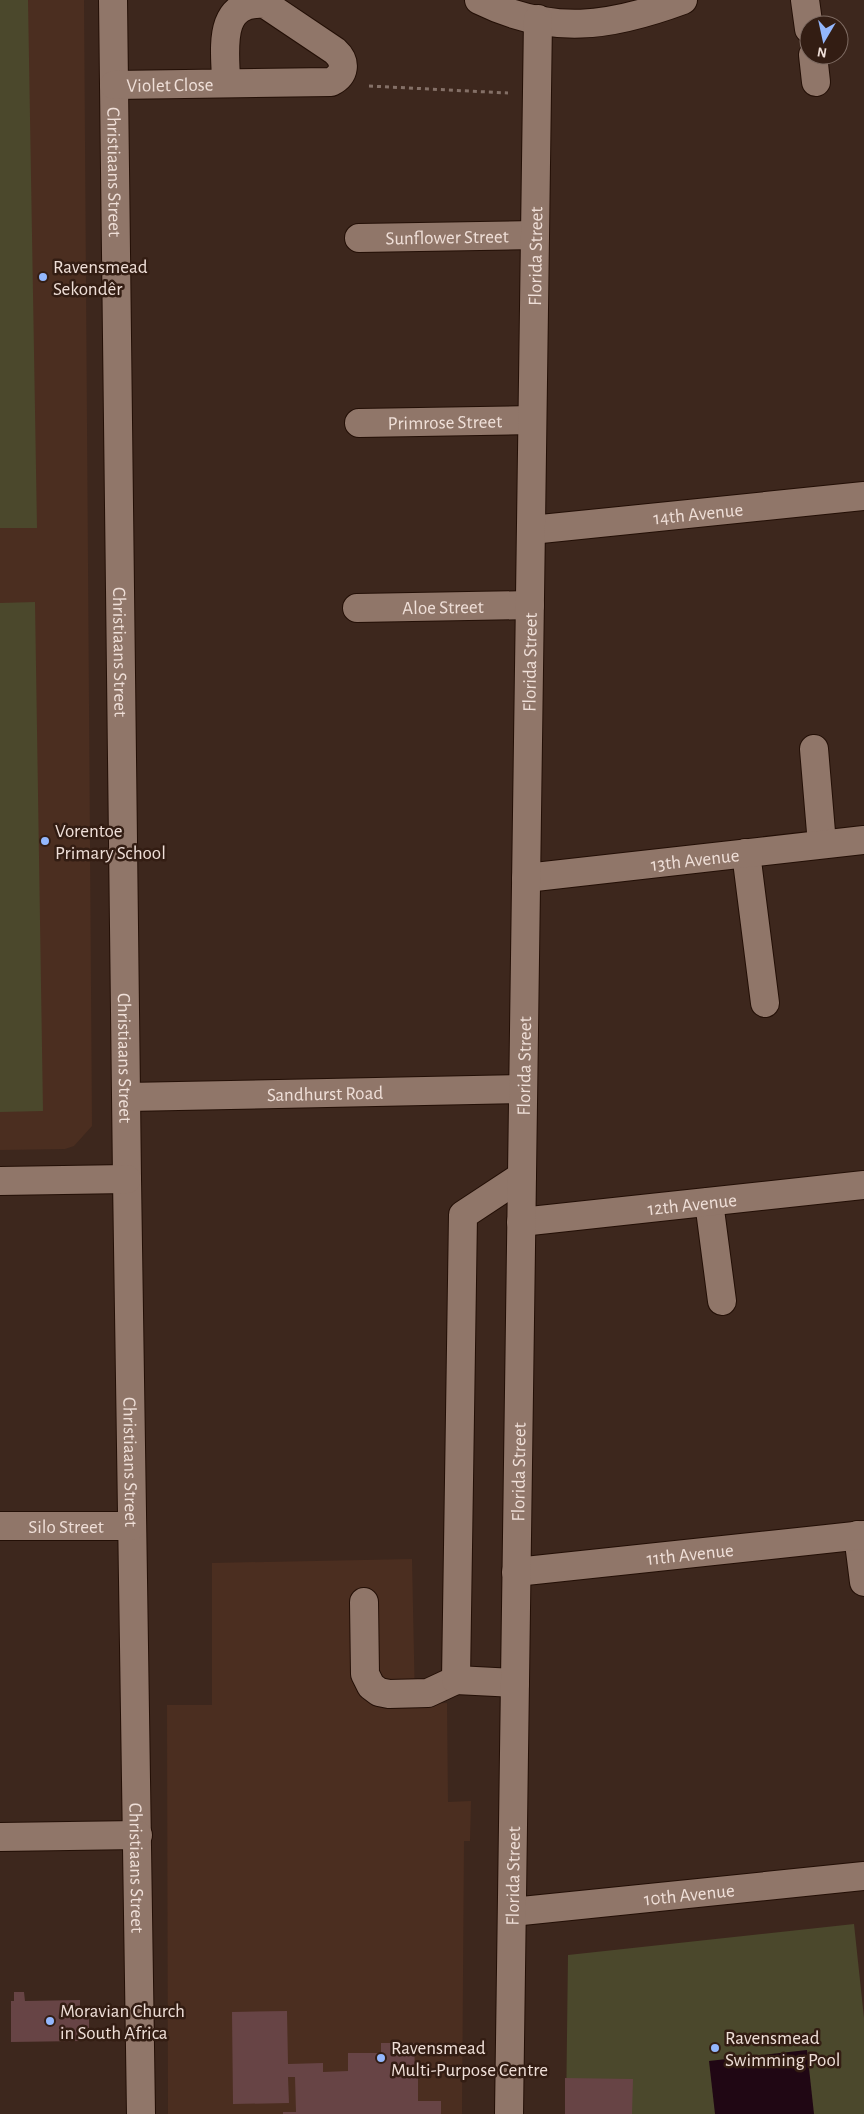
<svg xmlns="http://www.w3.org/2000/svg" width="864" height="2114" viewBox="0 0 864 2114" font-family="'Alegreya Sans',sans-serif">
  <rect width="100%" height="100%" fill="#3d271d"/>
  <path fill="#4b2e20" d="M 0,0 L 84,0 L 92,1126 L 74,1146 L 65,1149 L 0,1150 Z
    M 412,1559 L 415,1704 L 447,1703 L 448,1802 L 471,1801 L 470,1841 L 464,1841 L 462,2114 L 168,2114 L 167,1705 L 212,1705 L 212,1563 Z"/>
  <path fill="#4b482c" d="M 0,0 L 28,0 L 37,528 L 0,528 Z
    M 35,602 L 43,1111 L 0,1112 L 0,603 Z
    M 854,1924 L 864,2018 L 864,2114 L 566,2114 L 568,1955 Z"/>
  <path fill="#200714" d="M 807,2050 L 814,2114 L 715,2114 L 709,2061 Z"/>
  <path fill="#674445" d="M 14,1992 L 24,1992 L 25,2001 L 80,2000 L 80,2012 L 89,2011 L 89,2030 L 81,2030 L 81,2041 L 11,2042 L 11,2001 L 14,2001 Z
    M 287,2011 L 288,2064 L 323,2063 L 323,2072 L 348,2071 L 348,2053 L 381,2053 L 381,2043 L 414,2043 L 415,2070 L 418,2071 L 418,2101 L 441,2101 L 441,2114 L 283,2114 L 283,2112 L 296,2112 L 295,2077 L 288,2077 L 289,2103 L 233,2104 L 232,2012 Z
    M 565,2078 L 633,2079 L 632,2114 L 565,2114 Z"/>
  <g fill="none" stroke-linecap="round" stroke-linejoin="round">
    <g stroke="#230f06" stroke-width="30">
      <g id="minor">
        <path id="s1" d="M 113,0 L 127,1179 L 141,2114"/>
        <path d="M 479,0 C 552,36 610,27 683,0"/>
        <path d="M 805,0 L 809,29"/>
        <path d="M 813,55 L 816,82"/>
        <path id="s2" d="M 114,85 L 331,82 C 345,75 347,62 335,51 L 265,4 C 215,0 226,53 226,83"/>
        <path id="s3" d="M 359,238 L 535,235"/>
        <path id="s4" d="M 359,423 L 532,420"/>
        <path id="s5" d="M 531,530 L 864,496"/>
        <path id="s6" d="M 357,608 L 530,605"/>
        <path d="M 814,749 L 822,844"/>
        <path d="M 746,853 L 765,1003"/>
        <path id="s7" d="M 526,878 L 864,840"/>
        <path id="s8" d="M 127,1097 L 523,1089"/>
        <path d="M 0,1181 L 127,1179"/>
        <path d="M 709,1202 L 722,1301"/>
        <path id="s9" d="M 521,1222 L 864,1185"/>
        <path id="s10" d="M 0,1526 L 132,1526"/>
        <path d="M 858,1535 L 864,1582"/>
        <path id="s11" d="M 516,1572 L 864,1535"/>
        <path d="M 364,1602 L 365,1674 L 371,1686 L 379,1692 L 389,1694 L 428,1693 L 456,1680"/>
        <path d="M 515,1683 L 456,1680 L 463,1215 L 522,1176"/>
        <path d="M 0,1837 L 138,1835"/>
        <path id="s12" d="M 512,1912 L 864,1876"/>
        <path id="s13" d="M 509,2114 L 538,19"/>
      </g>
    </g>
    <path stroke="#847067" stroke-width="3" stroke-dasharray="4 4" stroke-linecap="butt" d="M 369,86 L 508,93"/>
    <use href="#minor" stroke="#907669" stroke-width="28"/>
  </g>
  <g fill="#93b7fd" stroke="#331d13" stroke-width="2">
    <circle cx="43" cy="277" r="5"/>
    <circle cx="45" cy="841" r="5"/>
    <circle cx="50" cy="2021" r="5"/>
    <circle cx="715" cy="2048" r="5"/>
    <circle cx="381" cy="2058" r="5"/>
  </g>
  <g text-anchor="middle" stroke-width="5" stroke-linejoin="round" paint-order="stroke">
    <g font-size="19" fill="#efdfd8" stroke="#331d13">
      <text dy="7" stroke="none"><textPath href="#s2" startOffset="56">Violet Close</textPath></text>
      <text dy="7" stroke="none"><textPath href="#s1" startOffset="172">Christiaans Street</textPath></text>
      <text dy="7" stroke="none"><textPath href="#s3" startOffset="88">Sunflower Street</textPath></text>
      <text dy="7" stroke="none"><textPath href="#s13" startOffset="1858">Florida Street</textPath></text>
      <text dy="7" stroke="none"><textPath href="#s4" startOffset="86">Primrose Street</textPath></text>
      <text dy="7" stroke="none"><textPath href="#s5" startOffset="168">14th Avenue</textPath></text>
      <text dy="7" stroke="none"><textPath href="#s6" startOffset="86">Aloe Street</textPath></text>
      <text dy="7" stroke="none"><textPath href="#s1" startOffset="652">Christiaans Street</textPath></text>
      <text dy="7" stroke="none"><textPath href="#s13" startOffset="1452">Florida Street</textPath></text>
      <text dy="7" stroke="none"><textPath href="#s7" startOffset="170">13th Avenue</textPath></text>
      <text dy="7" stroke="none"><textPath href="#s1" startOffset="1058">Christiaans Street</textPath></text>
      <text dy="7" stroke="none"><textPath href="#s13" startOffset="1048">Florida Street</textPath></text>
      <text dy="7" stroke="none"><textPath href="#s8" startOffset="198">Sandhurst Road</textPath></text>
      <text dy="7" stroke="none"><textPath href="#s9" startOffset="172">12th Avenue</textPath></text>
      <text dy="7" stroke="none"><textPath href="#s1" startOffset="1462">Christiaans Street</textPath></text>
      <text dy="7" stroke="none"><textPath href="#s13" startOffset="642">Florida Street</textPath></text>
      <text dy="7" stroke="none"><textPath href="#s10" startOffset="66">Silo Street</textPath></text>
      <text dy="7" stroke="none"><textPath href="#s11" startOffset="175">11th Avenue</textPath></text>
      <text dy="7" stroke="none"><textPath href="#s1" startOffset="1868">Christiaans Street</textPath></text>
      <text dy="7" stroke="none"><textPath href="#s13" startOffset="238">Florida Street</textPath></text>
      <text dy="7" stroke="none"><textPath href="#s12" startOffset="178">10th Avenue</textPath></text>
    </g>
    <g font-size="19" fill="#efdfd8" stroke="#331d13" text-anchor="start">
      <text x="53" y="273">Ravensmead<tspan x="53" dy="22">Sekondêr</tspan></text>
      <text x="55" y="837">Vorentoe<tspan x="55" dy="22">Primary School</tspan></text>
      <text x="60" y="2017">Moravian Church<tspan x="60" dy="22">in South Africa</tspan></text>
      <text x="725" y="2044">Ravensmead<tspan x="725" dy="22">Swimming Pool</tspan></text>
      <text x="391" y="2054">Ravensmead<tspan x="391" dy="22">Multi-Purpose Centre</tspan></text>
    </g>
  </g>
  <g transform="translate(824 40) rotate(189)"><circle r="24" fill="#331d13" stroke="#7e6b62"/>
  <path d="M0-4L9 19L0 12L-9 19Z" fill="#93b7fd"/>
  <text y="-8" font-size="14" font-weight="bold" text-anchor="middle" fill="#efdfd8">N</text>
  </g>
</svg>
